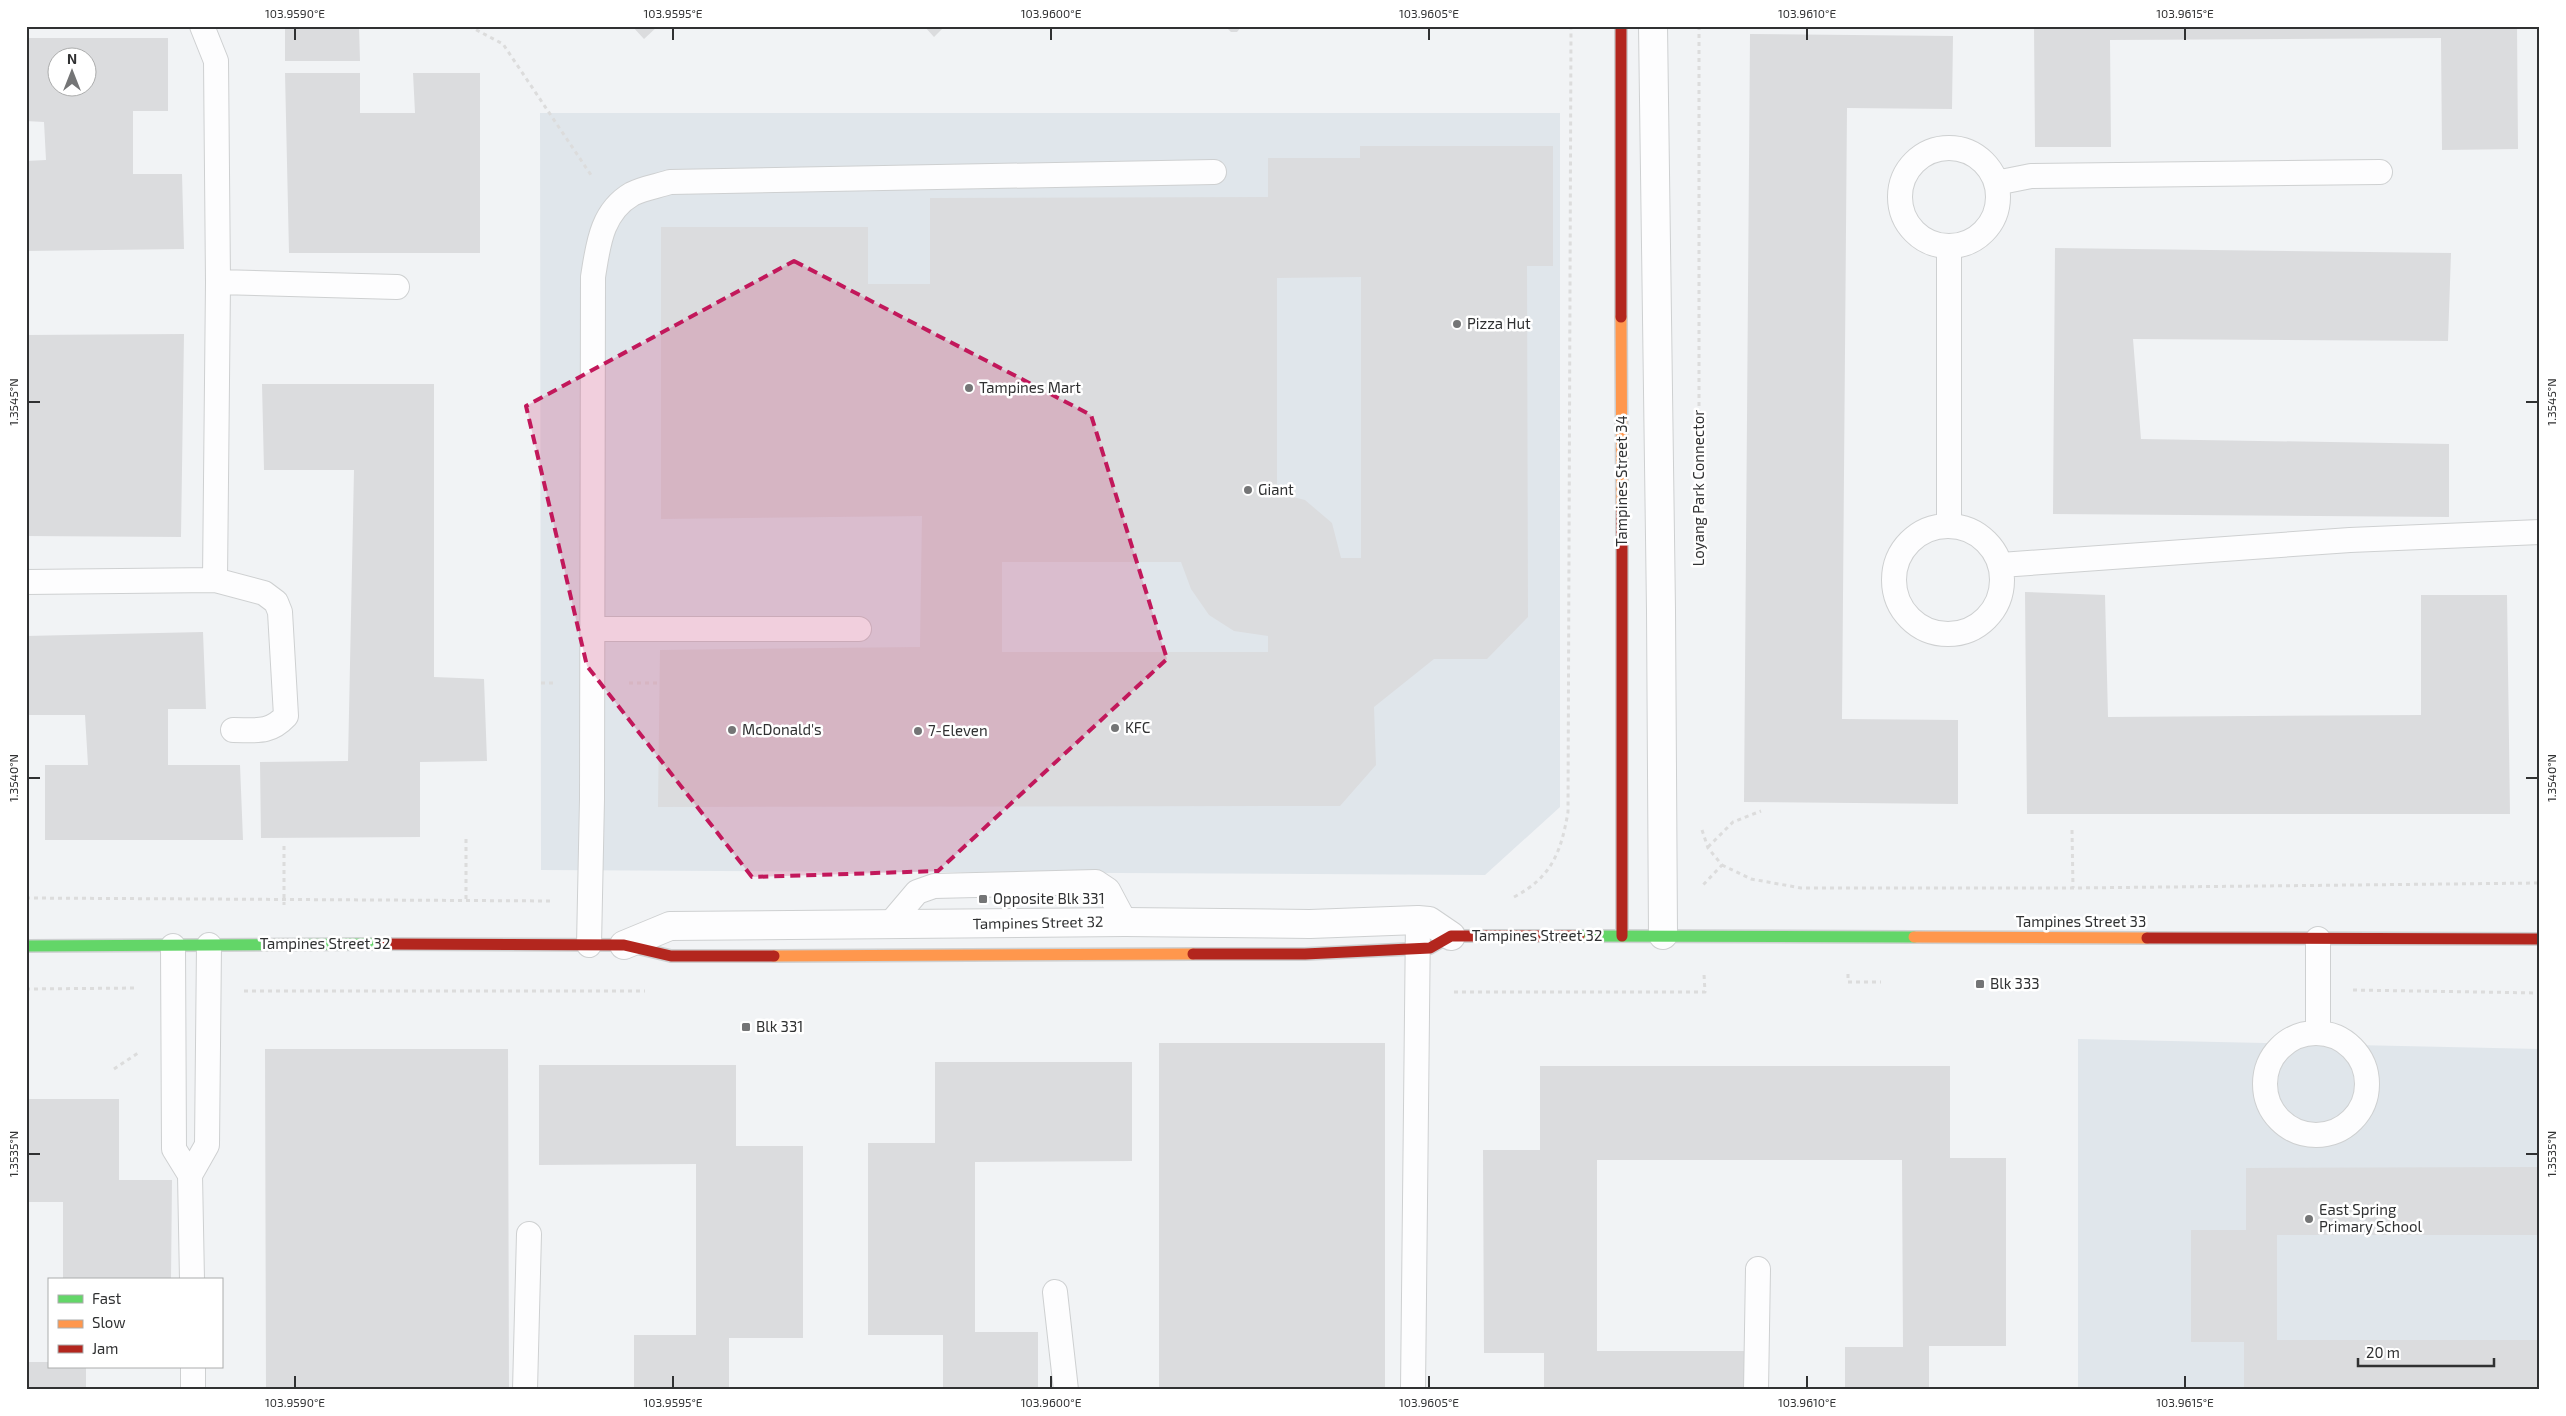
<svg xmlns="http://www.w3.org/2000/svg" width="2566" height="1416" viewBox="0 0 2566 1416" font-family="'Exo 2',sans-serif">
  <rect width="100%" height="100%" fill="#f1f3f5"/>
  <path fill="#e0e6eb" d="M 540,113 L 1560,113 L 1560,807 L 1485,875 L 541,870 Z
    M 2078,1039 L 2540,1049 L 2540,1390 L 2078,1390 Z"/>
  <path fill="#dbdcde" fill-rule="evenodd" d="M 285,26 L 359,26 L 360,61 L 285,61 Z
    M 632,26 L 658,26 L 644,39 Z
    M 924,26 L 945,26 L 934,37 Z
    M 1225,26 L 1242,26 L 1237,32 L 1231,32 Z
    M 2034,26 L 2517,26 L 2518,149 L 2442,150 L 2441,38 L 2110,40 L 2111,147 L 2035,147 Z
    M 1750,34 L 1953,36 L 1952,109 L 1847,108 L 1842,719 L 1958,720 L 1958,804 L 1744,802 Z
    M 26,38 L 168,38 L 168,111 L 133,111 L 133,174 L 182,174 L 184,249 L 26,251 L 26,161 L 46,160 L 44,122 L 26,121 ZM 58,58 L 88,58 L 88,88 L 58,88 Z
    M 285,73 L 360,73 L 360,113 L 415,113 L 413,73 L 480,73 L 480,253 L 289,253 Z
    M 1360,146 L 1553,146 L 1553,266 L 1527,266 L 1528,617 L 1487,659 L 1434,659 L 1374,707 L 1376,765 L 1340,806 L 658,807 L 660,650 L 920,647 L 922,516 L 661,519 L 661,227 L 868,227 L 868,284 L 930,284 L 930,198 L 1268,197 L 1268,158 L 1360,158 ZM 1361,277 L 1361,558 L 1341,558 L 1332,523 L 1305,500 L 1277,493 L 1277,278 ZM 1002,562 L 1181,562 L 1191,589 L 1209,615 L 1234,631 L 1268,636 L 1268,652 L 1002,652 Z
    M 2055,248 L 2451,253 L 2448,341 L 2133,339 L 2141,439 L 2449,444 L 2449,517 L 2053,514 Z
    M 184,334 L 181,537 L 26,536 L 26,335 Z
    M 262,384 L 434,384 L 434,677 L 484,679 L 487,761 L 420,762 L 420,837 L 261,838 L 260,762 L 348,761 L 354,470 L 264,470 Z
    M 2025,592 L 2105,595 L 2108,717 L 2421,715 L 2421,595 L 2507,595 L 2510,814 L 2027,814 Z
    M 203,632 L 206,709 L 168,709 L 168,765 L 240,765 L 243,840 L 45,840 L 45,765 L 88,765 L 85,715 L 26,715 L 26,636 Z
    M 1159,1043 L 1385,1043 L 1385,1390 L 1159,1390 Z
    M 265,1049 L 508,1049 L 509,1390 L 266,1390 Z
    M 935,1062 L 1132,1062 L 1132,1161 L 975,1162 L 975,1332 L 1038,1332 L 1038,1390 L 943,1390 L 943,1335 L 868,1335 L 868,1143 L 935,1143 Z
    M 539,1065 L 736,1065 L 736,1146 L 803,1146 L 803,1338 L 729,1338 L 729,1390 L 634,1390 L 634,1335 L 696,1335 L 696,1164 L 539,1165 Z
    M 1540,1066 L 1950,1066 L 1950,1158 L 2006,1158 L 2006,1346 L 1929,1346 L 1929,1390 L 1845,1390 L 1845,1347 L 1903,1347 L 1902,1160 L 1597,1160 L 1597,1351 L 1749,1351 L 1749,1390 L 1544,1390 L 1544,1353 L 1484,1353 L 1483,1150 L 1540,1150 Z
    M 26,1099 L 119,1099 L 119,1180 L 172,1180 L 171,1280 L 63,1280 L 63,1202 L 26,1202 Z
    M 2540,1167 L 2540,1235 L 2277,1235 L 2277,1340 L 2540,1340 L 2540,1390 L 2244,1390 L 2244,1342 L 2191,1342 L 2191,1230 L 2246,1230 L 2246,1168 Z
    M 26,1362 L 49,1362 L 49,1367 L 86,1367 L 86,1390 L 26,1390 Z"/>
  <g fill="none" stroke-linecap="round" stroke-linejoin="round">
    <g stroke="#ced0d1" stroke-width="26">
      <path id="lane" d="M 202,26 L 216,61 L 218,282 L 215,580
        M1900 197a49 49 0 1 1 98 0a49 49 0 1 1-98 0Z
        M 1996,183 L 2031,176 L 2380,172
        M 1949,246 L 1949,526
        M 218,282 L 397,287
        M1894 580a54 54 0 1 1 108 0a54 54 0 1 1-108 0Z
        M 2001,565 L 2350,540 L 2540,532
        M 26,582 L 215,580 L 264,593 L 276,602 L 280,612 L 286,716 C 269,734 256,730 233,730
        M 592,629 L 859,629
        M 889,925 L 917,892 L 934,886 L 1096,882 L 1108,890 L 1125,922
        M 589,945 L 592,799 L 593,277 C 598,246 601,212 632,194 C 643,188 658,186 670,182 L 1214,172
        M 173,946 L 174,1149 L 190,1175
        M 2318,1032 L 2318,939
        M2265 1084a51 51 0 1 1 102 0a51 51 0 1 1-102 0Z
        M 192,1280 L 190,1175 L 207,1145 L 209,945
        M 1055,1292 L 1066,1390
        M 193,1367 L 193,1390
        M 525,1390 L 529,1234
        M 1413,1390 L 1418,920
        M 1756,1390 L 1758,1269"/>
    </g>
    <g stroke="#ced0d1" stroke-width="30">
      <path id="street" d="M 1653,26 L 1661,610 L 1663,935
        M 624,945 L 670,926 L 1125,922 L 1310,924 L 1418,920 L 1429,921 L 1451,936"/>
    </g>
    <g stroke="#ced0d1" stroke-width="14">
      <path id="fast" d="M 1579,936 L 1914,937
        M 26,946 L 381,944"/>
    </g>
    <g stroke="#ced0d1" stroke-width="14">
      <path id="slow" d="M 1621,317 L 1622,511
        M 1914,937 L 2147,938
        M 774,956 L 1193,954"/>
    </g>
    <g stroke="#ced0d1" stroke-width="14">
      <path id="jam" d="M 1621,26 L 1621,317
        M 1622,511 L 1622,936
        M 2147,938 L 2540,939
        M 381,944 L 624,945 L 671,956 L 774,956
        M 1193,954 L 1305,954 L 1430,948 L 1451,936 L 1579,936"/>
    </g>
    <path stroke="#dcdcdc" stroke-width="3" stroke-dasharray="4 4" stroke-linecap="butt" d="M 469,26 L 503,44 L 593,178
      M 1699,26 L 1699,416
      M 541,683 L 556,683
      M 629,683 L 660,683
      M 1702,830 L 1708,848 L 1722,865 L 1703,885 L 1703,887
      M 2072,830 L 2073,888
      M 466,839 L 466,900
      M 284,846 L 284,905
      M 1708,847 L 1733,822 L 1761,811
      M 1722,865 L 1751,879 L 1801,888 L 2073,888 L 2540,883
      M 1514,897 C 1552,877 1561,852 1568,812 L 1571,26
      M 26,898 L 554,901
      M 1848,974 L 1848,982 L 1881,982
      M 26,989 L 138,988
      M 2353,990 L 2540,993
      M 244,991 L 645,991
      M 1454,992 L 1705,992 L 1704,974
      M 114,1069 L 138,1053"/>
    <use href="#lane" stroke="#fdfdfe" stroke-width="24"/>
    <use href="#street" stroke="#fdfdfe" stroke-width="28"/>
    <use href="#fast" stroke="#63d668" stroke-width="11"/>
    <use href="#slow" stroke="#ff974d" stroke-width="11"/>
    <use href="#jam" stroke="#b3261e" stroke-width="11"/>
  </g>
  <path fill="#c2185b" fill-opacity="0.2" stroke="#c2185b" stroke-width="4" stroke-dasharray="10 6" stroke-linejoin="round" d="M 794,261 L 1091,415 L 1167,659 L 938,871 L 752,877 L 587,666 L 526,406 Z"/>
  <path fill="none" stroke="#303132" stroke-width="2" d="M 295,28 L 295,40M 673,28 L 673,40M 1051,28 L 1051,40M 1429,28 L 1429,40M 1807,28 L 1807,40M 2185,28 L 2185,40M 28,402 L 40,402M 2526,402 L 2538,402M 28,778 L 40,778M 2526,778 L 2538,778M 28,1154 L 40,1154M 2526,1154 L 2538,1154M 295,1376 L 295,1388M 673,1376 L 673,1388M 1051,1376 L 1051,1388M 1429,1376 L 1429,1388M 1807,1376 L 1807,1388M 2185,1376 L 2185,1388"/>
  <g fill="#747576" stroke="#fff" stroke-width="2">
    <circle cx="1457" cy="324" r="5"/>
    <circle cx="969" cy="388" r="5"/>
    <circle cx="1248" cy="490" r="5"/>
    <circle cx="1115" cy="728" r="5"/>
    <circle cx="732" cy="730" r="5"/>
    <circle cx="918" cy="731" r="5"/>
    <rect x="978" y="894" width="10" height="10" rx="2.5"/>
    <rect x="1975" y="979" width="10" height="10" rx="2.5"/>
    <rect x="741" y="1022" width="10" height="10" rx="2.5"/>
    <circle cx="2309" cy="1219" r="5"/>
  </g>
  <g text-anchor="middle" stroke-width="5" stroke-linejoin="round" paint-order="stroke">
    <g font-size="15" fill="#303132" stroke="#fff" text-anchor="start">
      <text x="1467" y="329">Pizza Hut</text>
      <text x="979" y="393">Tampines Mart</text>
      <text x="1258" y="495">Giant</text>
      <text x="1125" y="733">KFC</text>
      <text x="742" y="735">McDonald's</text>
      <text x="928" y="736">7-Eleven</text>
      <text x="993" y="904">Opposite Blk 331</text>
      <text x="1990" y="989">Blk 333</text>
      <text x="756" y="1032">Blk 331</text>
      <text x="2319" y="1215">East Spring<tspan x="2319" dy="17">Primary School</tspan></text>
    </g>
    <g font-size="15" fill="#303132" stroke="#fff">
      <text transform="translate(1622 481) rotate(-90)" y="5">Tampines Street 34</text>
      <text transform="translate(1699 488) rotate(-90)" y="5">Loyang Park Connector</text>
      <text x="2081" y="927">Tampines Street 33</text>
      <text transform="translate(1038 923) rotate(-1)" y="5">Tampines Street 32</text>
      <text x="1537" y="941">Tampines Street 32</text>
      <text x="325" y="949">Tampines Street 32</text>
    </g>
  </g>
  <rect width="2566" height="1416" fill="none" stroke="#ffffff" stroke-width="55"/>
  <rect x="48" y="1278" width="175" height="90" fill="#ffffff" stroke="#acadad"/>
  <rect x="58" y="1295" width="25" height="8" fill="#63d668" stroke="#acadad"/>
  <text x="92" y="1304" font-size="15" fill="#303132">Fast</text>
  <rect x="58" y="1320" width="25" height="8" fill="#ff974d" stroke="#acadad"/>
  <text x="92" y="1328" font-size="15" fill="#303132">Slow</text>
  <rect x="58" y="1345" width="25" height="8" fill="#b3261e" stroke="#acadad"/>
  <text x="92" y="1354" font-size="15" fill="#303132">Jam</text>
  <g transform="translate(72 72)"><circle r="24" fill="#ffffff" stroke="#acadad"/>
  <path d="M0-4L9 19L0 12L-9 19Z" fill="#747576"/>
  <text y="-8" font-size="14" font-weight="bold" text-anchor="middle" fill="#303132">N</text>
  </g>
  <path d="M2358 1358v8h136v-8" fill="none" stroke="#303132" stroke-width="2.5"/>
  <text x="2366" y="1358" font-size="15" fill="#303132" stroke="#ffffff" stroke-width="4" paint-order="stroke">20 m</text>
  <rect x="28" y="28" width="2510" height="1360" fill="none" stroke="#303132" stroke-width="2"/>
  <g font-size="12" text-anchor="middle" fill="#303132">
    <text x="295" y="18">103.9590°E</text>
    <text x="673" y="18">103.9595°E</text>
    <text x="1051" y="18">103.9600°E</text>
    <text x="1429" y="18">103.9605°E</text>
    <text x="1807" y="18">103.9610°E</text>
    <text x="2185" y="18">103.9615°E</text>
    <text transform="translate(14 402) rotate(-90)" y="4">1.3545°N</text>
    <text transform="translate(2552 402) rotate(-90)" y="4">1.3545°N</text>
    <text transform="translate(14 778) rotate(-90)" y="4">1.3540°N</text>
    <text transform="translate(2552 778) rotate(-90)" y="4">1.3540°N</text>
    <text transform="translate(14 1154) rotate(-90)" y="4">1.3535°N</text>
    <text transform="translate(2552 1154) rotate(-90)" y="4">1.3535°N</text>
    <text x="295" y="1407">103.9590°E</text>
    <text x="673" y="1407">103.9595°E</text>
    <text x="1051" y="1407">103.9600°E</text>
    <text x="1429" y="1407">103.9605°E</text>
    <text x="1807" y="1407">103.9610°E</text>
    <text x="2185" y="1407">103.9615°E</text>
  </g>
</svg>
